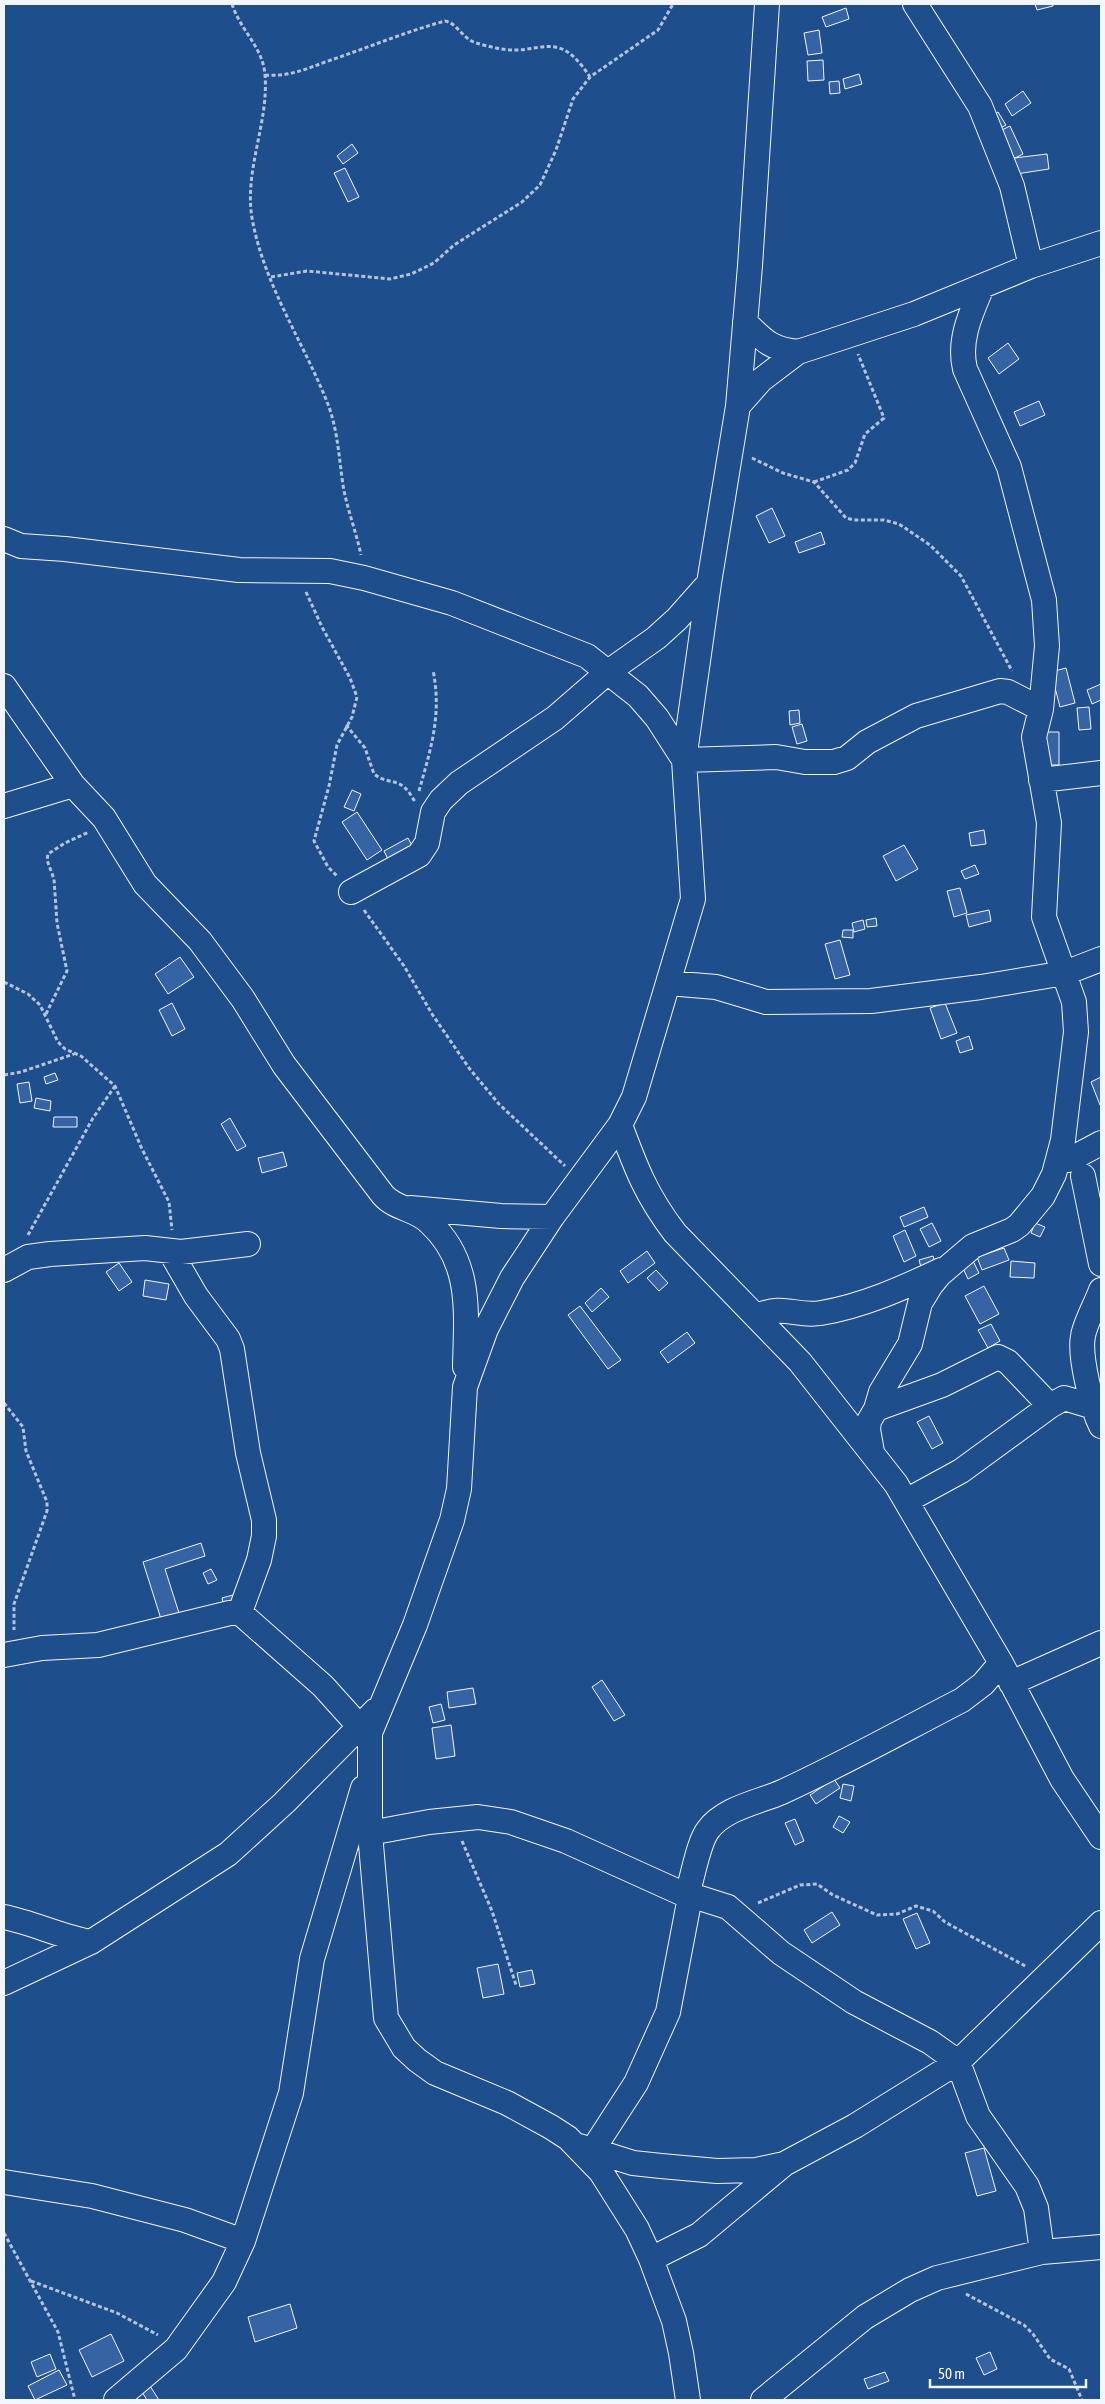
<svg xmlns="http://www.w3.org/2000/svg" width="1105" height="2404" viewBox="0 0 1105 2404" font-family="'Asap Condensed',sans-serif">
  <rect width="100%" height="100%" fill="#1f4e8c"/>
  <path fill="#3563a3" stroke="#f2f6ff" d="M 1035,4 L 1053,4 L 1053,6 L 1037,10 Z
    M 846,8 L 849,19 L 826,27 L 822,17 Z
    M 819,30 L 822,53 L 808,55 L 804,33 Z
    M 823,60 L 824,80 L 808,81 L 807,61 Z
    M 859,74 L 862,84 L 845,89 L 843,79 Z
    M 839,81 L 840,93 L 830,94 L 829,82 Z
    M 1023,91 L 1031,103 L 1012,116 L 1005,104 Z
    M 998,112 L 1006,125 L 997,130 L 990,117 Z
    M 1010,126 L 1023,154 L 1007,162 L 994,134 Z
    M 352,144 L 358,153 L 343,164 L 337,156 Z
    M 1047,154 L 1049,169 L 1016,174 L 1014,158 Z
    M 345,168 L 359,197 L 348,202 L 334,173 Z
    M 1008,343 L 1019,359 L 999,374 L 988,358 Z
    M 1039,401 L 1045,415 L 1020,426 L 1014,412 Z
    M 772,508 L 785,536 L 769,543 L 756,516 Z
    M 821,532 L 825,544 L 799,553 L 795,542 Z
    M 1066,668 L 1075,703 L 1060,707 L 1051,672 Z
    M 1101,684 L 1101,700 L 1092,704 L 1087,690 Z
    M 1089,707 L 1091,729 L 1079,730 L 1077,708 Z
    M 799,710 L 800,723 L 790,725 L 789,711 Z
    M 802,724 L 807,741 L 797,744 L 792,727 Z
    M 1041,732 L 1059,732 L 1059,765 L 1041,765 Z
    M 352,790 L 361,794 L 354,811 L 344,807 Z
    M 357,812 L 382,850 L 367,860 L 342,822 Z
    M 984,830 L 986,844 L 971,846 L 969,833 Z
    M 408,838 L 417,855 L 392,867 L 384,851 Z
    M 904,845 L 918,869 L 896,881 L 883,856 Z
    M 975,865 L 979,874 L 965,879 L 961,871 Z
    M 960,888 L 967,913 L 954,917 L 947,891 Z
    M 989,910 L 991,921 L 969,927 L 966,915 Z
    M 876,918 L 877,926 L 867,927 L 866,920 Z
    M 863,920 L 865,929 L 854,932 L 852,923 Z
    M 843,930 L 853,930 L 853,938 L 842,937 Z
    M 840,940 L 850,975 L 835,979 L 825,944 Z
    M 180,957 L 194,977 L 168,994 L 155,974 Z
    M 172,1003 L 185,1029 L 172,1036 L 159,1010 Z
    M 945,1003 L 957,1033 L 941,1039 L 930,1008 Z
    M 969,1036 L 973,1049 L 960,1053 L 956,1041 Z
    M 55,1073 L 58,1080 L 46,1084 L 44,1077 Z
    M 1101,1077 L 1101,1105 L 1100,1105 L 1091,1082 Z
    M 29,1082 L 32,1101 L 20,1103 L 17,1084 Z
    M 36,1098 L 51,1101 L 50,1111 L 34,1108 Z
    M 54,1117 L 77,1117 L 77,1127 L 53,1127 Z
    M 230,1118 L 246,1146 L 237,1151 L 221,1124 Z
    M 283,1152 L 287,1166 L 262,1173 L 258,1158 Z
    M 924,1207 L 928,1217 L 904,1227 L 900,1217 Z
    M 932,1223 L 941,1241 L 929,1247 L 920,1229 Z
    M 1035,1223 L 1045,1227 L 1040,1237 L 1031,1233 Z
    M 905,1230 L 916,1256 L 904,1262 L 893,1236 Z
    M 1004,1248 L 1009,1260 L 982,1270 L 977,1257 Z
    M 647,1251 L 655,1263 L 628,1283 L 620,1271 Z
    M 933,1256 L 935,1262 L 921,1267 L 919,1260 Z
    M 972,1259 L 979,1273 L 968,1279 L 961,1264 Z
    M 1011,1261 L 1035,1263 L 1034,1278 L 1010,1277 Z
    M 119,1263 L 132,1282 L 119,1291 L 106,1272 Z
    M 656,1270 L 668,1283 L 659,1291 L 647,1278 Z
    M 145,1280 L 169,1284 L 166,1300 L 143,1296 Z
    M 984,1286 L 999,1314 L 980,1324 L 965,1296 Z
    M 601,1288 L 609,1297 L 592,1312 L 585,1303 Z
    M 580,1306 L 621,1360 L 608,1369 L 568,1315 Z
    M 991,1324 L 1000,1341 L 988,1348 L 978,1330 Z
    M 687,1332 L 695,1343 L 668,1363 L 660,1352 Z
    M 929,1416 L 943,1443 L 932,1449 L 917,1422 Z
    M 201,1543 L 205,1556 L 165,1569 L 179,1613 L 161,1619 L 143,1562 Z
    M 211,1569 L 217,1580 L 208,1584 L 203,1573 Z
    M 233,1595 L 235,1602 L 224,1606 L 222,1598 Z
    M 602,1680 L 625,1715 L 614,1721 L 592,1687 Z
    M 473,1688 L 476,1704 L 449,1708 L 447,1692 Z
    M 441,1704 L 445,1720 L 433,1723 L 429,1707 Z
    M 451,1725 L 455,1756 L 436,1759 L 432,1728 Z
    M 834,1779 L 840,1788 L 816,1804 L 810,1795 Z
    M 843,1784 L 854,1786 L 851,1801 L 840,1798 Z
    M 839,1816 L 850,1822 L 843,1833 L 833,1827 Z
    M 795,1819 L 804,1841 L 795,1845 L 785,1823 Z
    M 832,1912 L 840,1925 L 812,1943 L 804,1930 Z
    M 917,1913 L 930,1943 L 916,1949 L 903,1919 Z
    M 498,1964 L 504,1994 L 483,1998 L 477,1968 Z
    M 532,1970 L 535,1984 L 520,1987 L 517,1973 Z
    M 984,2148 L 996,2191 L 977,2196 L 965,2153 Z
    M 290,2304 L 297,2328 L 255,2342 L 248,2317 Z
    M 111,2334 L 124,2361 L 92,2377 L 79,2350 Z
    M 990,2352 L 997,2369 L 984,2375 L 976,2358 Z
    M 50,2354 L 56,2369 L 37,2377 L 31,2362 Z
    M 59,2370 L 67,2385 L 35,2400 L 28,2386 Z
    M 885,2372 L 889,2381 L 868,2389 L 864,2379 Z
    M 150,2386 L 159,2400 L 147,2400 L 142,2392 Z"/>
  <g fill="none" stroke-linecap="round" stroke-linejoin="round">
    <g stroke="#f2f6ff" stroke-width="26">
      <path id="minor" d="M 915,4 L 980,106 L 1012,186 L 1031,266
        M 745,322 C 764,341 771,349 798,352
        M 738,406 L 761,380 L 798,352 L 914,314 L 1031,266 L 1101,243
        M 4,539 L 21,546 L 65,549 L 239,570 L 330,571 L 364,578 L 452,603 L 587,656 L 638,696 L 657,718 L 684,760 L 776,757 L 805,762 L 834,762 L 847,758 L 867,742 L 916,716 L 1000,691 L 1008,692 L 1041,709
        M 4,686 L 73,785 L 104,818 L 145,884 L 200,941 L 243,999 L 284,1065 L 383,1195 C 395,1209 416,1209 429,1222 C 473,1262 466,1313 465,1367
        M 1041,780 L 1101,773
        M 4,806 L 73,785
        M 351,892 L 419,855 L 427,843 L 433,812 L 441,800 L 459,783 L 555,718 L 608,672 L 656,638 L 677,619 L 709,583
        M 668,983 L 716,987 L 766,1002 L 871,1001 L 981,987 L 1065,973 L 1101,959
        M 620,1125 C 636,1168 646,1195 675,1233 L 800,1362 L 896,1484 L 1001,1663 L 1062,1779 L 1101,1837
        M 1069,1160 L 1101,1143
        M 1083,1176 L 1101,1264
        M 410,1208 L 501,1216 L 552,1217
        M 170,1251 L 196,1296 L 228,1339 L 232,1349 L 248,1453 L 264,1520 L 264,1536 L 259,1560 L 240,1612
        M 4,1270 L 28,1257 L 50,1254 L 145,1248 L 181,1252 L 248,1244
        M 1101,1290 C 1096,1304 1085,1323 1083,1336 C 1079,1356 1092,1408 1101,1426
        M 757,1316 C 784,1304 796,1317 821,1313 C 863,1306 903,1288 941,1270
        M 876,1409 L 942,1385 L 998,1357 L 1008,1362 L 1050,1406
        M 872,1452 L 868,1429 L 869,1421 L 876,1409 L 881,1392 L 910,1344 L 920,1303 L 931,1285 L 940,1274 L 973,1246 L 1012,1230 L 1019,1225 L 1043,1196 L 1054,1174 L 1063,1140 L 1076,1032 L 1074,1002 L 1044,917 L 1049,823 L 1034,737 L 1041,709 L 1047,646 L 1044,600 L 1009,467 L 965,369 C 958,340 971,313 982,287
        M 906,1501 L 961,1471 L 1050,1406 L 1064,1398 L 1094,1407
        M 4,1655 L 42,1648 L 98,1645 L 238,1611 L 323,1686 L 359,1726
        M 1011,1683 L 1101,1643
        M 370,1833 L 429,1822 L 478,1817 L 511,1822 L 566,1841 L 690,1897
        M 687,1894 L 728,1907 L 781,1953 L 854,2002 L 930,2042 L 958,2062 L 978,2116 L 1027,2186 L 1036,2208 L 1042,2252
        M 4,1917 C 34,1923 61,1937 91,1942
        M 4,1983 L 91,1942 L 228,1854 L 284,1803 L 376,1710
        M 579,2146 L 633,2163 L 661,2166 L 717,2171 L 756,2170 L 784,2164 L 855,2126 L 958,2062 L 1101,1923
        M 592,2151 L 636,2083 L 668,2012 L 690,1897 L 687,1894 C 693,1877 698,1843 708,1830 C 724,1808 759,1802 782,1792 C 843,1764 902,1731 962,1700 L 983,1684 L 1001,1663
        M 4,2182 L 92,2196 L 185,2220 L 243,2241
        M 651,2259 L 699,2235 L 783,2165
        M 116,2400 L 176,2349 L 224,2282 L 243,2241 L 291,2093 L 312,1959 L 363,1788
        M 688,2400 L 681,2353 L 674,2321 L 651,2259 L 637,2229 L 601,2172 L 568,2138 L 551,2127 L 507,2103 L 435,2073 L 417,2060 L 404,2048 L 386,2018 L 370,1833 L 370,1733 L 415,1625 L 452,1520 L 459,1489 L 465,1387 L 486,1329 L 512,1278 L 552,1217 L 620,1125 L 634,1097 L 693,899 L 684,760 L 709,583 L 738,406 L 750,266 L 767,4
        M 763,2400 L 865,2317 L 910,2290 L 937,2278 L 1042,2252 L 1101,2247"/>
    </g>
    <path stroke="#b3c4dc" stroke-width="3" stroke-dasharray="4 2.5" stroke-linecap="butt" d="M 232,4 C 240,30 263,47 265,75 C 269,122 244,170 252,218 C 264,286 305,344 329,407 C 338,433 339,458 343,485 C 347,509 356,531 361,555
      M 265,75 C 289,77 306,69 328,61 C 367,48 405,32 445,21 C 457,23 463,39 476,43 C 487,46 502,50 513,50 C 532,51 549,41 566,51 C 576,57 584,68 590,77
      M 271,277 L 307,271 L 390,279 L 411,274 L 434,263 L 454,245 L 522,202 L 540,185 L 556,150 L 573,99 L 590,77 L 658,30 L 673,4
      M 752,458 L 783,473 L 814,482 L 846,518 L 854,520 L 884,520 L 899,524 L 930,545 L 961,576 L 1012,671
      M 814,482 L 848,470 L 855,463 L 865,434 L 884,418 L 858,354
      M 306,592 L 322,627 L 350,678 L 357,697 L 352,717 L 337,745 L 329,786 L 314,841 L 328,867 L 337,876
      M 346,725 L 365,748 L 374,774 C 391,787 400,774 415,802
      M 419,791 C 431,748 442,715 433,670
      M 364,910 L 404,966 L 432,1014 L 469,1068 L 499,1104 L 565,1166
      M 4,982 L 28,994 L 40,1005 L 58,1042 L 65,1049 L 81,1056 L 115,1086 L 142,1149 L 169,1202 L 172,1230
      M 46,1014 L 67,971 L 57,923 L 54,879 L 47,860 L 48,854 L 65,843 L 89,832
      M 4,1075 L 21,1072 L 74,1054
      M 28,1235 L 93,1118 L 115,1086
      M 4,1403 L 23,1427 L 26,1451 L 47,1502 L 47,1511 L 14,1604 L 14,1630
      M 462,1841 L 492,1911 L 516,1985
      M 758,1903 L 800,1885 L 817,1884 L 833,1895 L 877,1915 L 897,1914 L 916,1906 L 933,1911 L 945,1922 L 1027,1967
      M 4,2233 L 58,2332 L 75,2400
      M 31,2281 L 117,2313 L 158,2335
      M 966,2294 L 1024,2325 L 1033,2334 L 1050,2359 L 1069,2369 L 1082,2400"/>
    <use href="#minor" stroke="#1f4e8c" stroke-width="24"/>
  </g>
  <rect width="1105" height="2404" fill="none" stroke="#f2f6ff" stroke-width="10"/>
  <path d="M930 2379v8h156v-8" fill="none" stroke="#f2f6ff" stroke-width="2.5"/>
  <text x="938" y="2379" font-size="15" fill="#f2f6ff" stroke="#1f4e8c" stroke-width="4" paint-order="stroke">50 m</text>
</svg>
